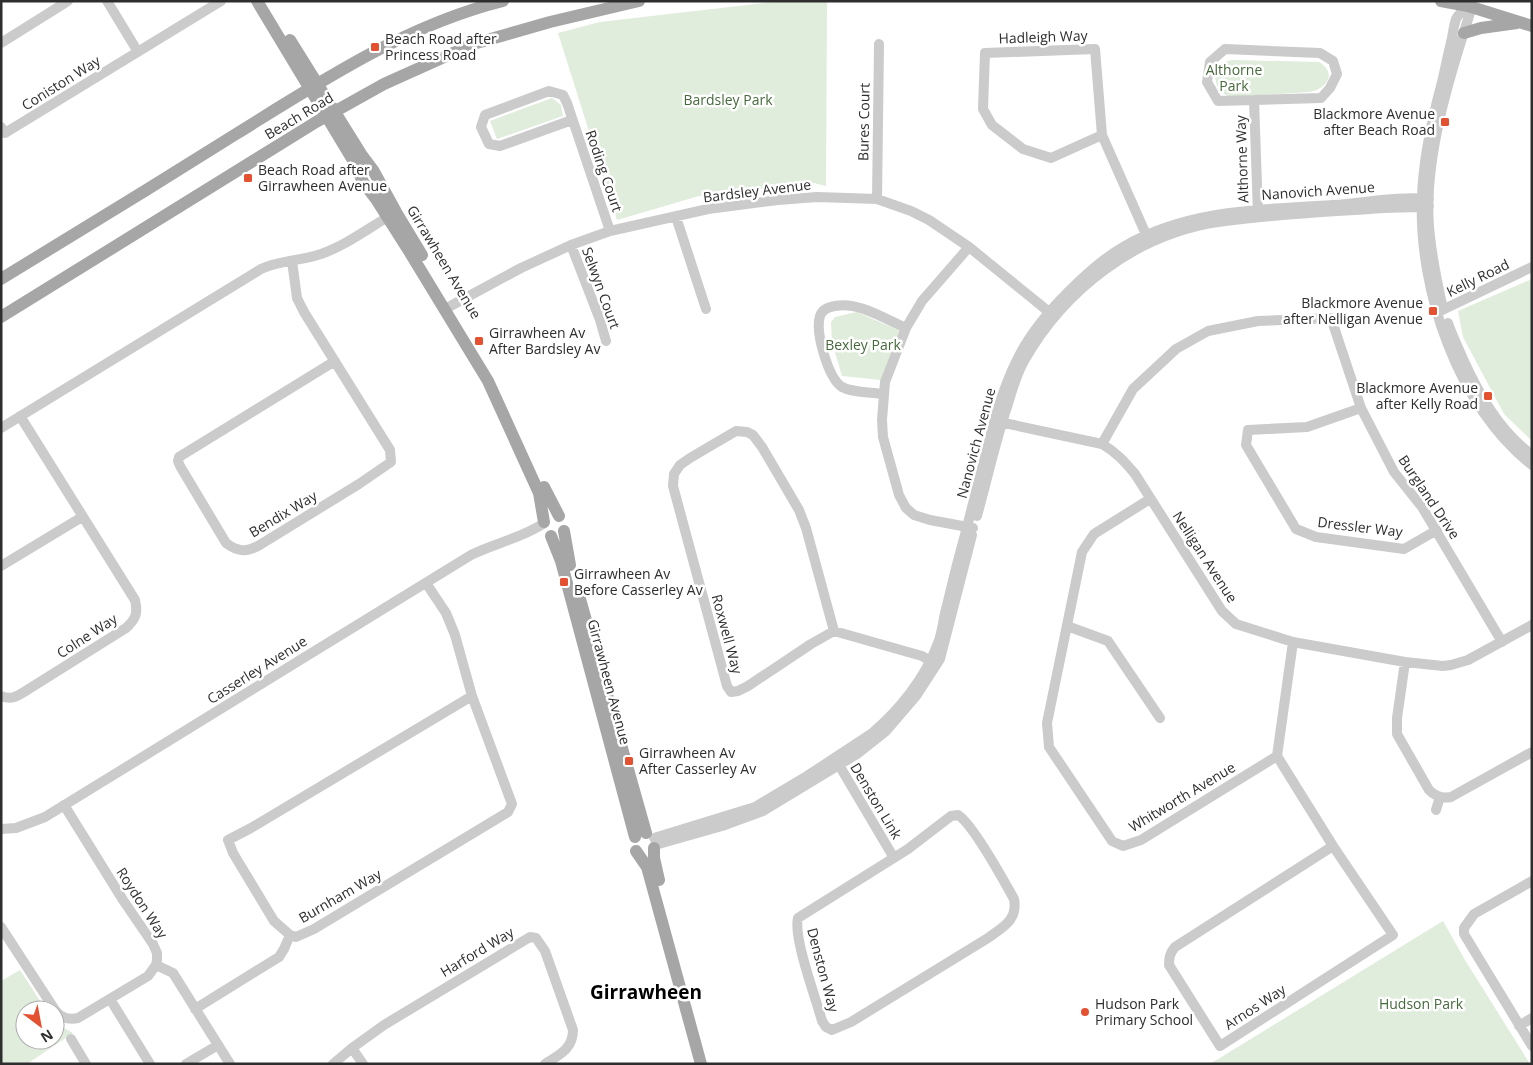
<svg xmlns="http://www.w3.org/2000/svg" width="1533" height="1065" viewBox="0 0 1533 1065" font-family="'Open Sans',sans-serif">
  <rect width="100%" height="100%" fill="#fff"/>
  <path fill="#e0ecdc" d="M 781,1 L 827,1 L 826,186 L 814,183 L 699,196 L 617,220 L 558,33 L 600,22 Z
    M 1232,60 L 1319,62 C 1337,73 1328,88 1310,92 L 1230,97 C 1226,95 1222,93 1220,90 C 1210,77 1217,62 1232,60 Z
    M 552,98 L 561,105 L 563,116 L 497,139 L 490,121 Z
    M 1532,279 L 1532,441 L 1504,414 L 1463,337 L 1458,311 Z
    M 857,312 L 900,331 L 881,380 L 842,376 L 832,342 L 831,322 L 835,317 Z
    M 1443,921 L 1465,960 L 1530,1064 L 1210,1064 Z
    M 20,970 L 46,1010 L 25,1010 L 25,1040 L 55,1040 L 55,1023 L 73,1033 L 27,1064 L 1,1064 L 1,981 Z"/>
  <g fill="none" stroke-linecap="round" stroke-linejoin="round">
    <path stroke="#cbcbcb" stroke-width="10" d="M 107,1 L 138,52
      M 1471,3 C 1466,8 1459,13 1456,19 C 1454,25 1453,32 1452,38 C 1448,54 1445,70 1441,86 C 1431,123 1423,159 1422,198 C 1418,289 1458,408 1532,465
      M 1,43 L 68,1
      M 1225,49 L 1320,53 L 1333,61 L 1337,74 L 1330,88 L 1321,98 L 1218,101 L 1207,82 L 1210,62 Z
      M 1254,100 L 1258,214
      M 572,120 L 500,146 L 489,144 L 481,127 L 485,115 L 549,91 L 563,95 L 567,103 L 610,231
      M 1,127 L 5,133 L 221,1
      M 1102,135 L 1051,158 L 1023,149 L 992,125 L 983,109 L 985,53 L 1095,49 L 1102,135 L 1148,239
      M 877,199 L 879,44
      M 676,217 L 706,309
      M 571,245 L 600,320 L 606,341
      M 969,247 L 922,301 L 906,328 L 885,382 L 882,420 L 883,437 L 899,495 L 906,508 L 914,515 L 930,520 L 973,528
      M 292,261 L 297,298 L 304,312 L 390,450 L 391,462 L 359,484 L 258,546 C 246,552 238,552 226,543 L 180,466 L 178,461 L 179,457 L 335,361
      M 445,309 L 521,268 L 571,245 L 610,231 L 708,209 L 778,200 L 817,197 L 877,199 L 911,211 L 929,220 L 969,247 L 1054,316
      M 1443,309 C 1437,282 1431,254 1429,226 C 1424,158 1449,78 1470,13 L 1467,3
      M 1438,312 L 1532,267
      M 1448,323 C 1452,335 1458,347 1463,359 C 1480,396 1499,430 1532,455
      M 883,394 C 871,392 853,393 842,387 C 828,378 815,332 820,316 C 822,310 828,307 835,306 C 858,301 885,319 906,328
      M 1361,408 L 1307,427 L 1248,430 L 1246,445 L 1296,529 L 1316,537 L 1404,549 L 1437,530
      M 995,421 L 1102,444 C 1116,452 1125,462 1135,474 L 1222,611 L 1236,624 L 1293,642 L 1405,662 L 1443,666 L 1451,665 L 1468,660 L 1532,625
      M 1,428 L 261,269 C 280,260 301,261 321,254 C 347,245 370,227 393,214
      M 1102,444 L 1133,389 L 1176,349 L 1208,331 L 1258,321 L 1331,318 L 1361,408 L 1394,472 L 1422,507 L 1502,642
      M 1150,499 L 1094,534 L 1082,552 L 1047,723 L 1049,747 L 1112,841 L 1123,846 L 1141,840 L 1277,756 L 1293,642
      M 977,516 C 987,480 995,443 1007,407 C 1012,391 1016,375 1024,361 C 1064,290 1136,234 1218,222 C 1272,214 1329,212 1384,208 C 1399,207 1414,208 1429,206
      M 1,566 L 82,517
      M 426,583 L 446,613 L 455,635 L 472,696 L 512,804 L 508,812 L 314,929 L 296,937 L 290,935 L 274,921 L 233,853 L 228,840 L 251,828 L 472,696
      M 1067,626 L 1108,641 L 1160,718
      M 834,631 L 806,528 L 799,510 L 762,447 L 753,435 L 747,432 L 736,431 L 690,458 L 680,465 L 674,474 L 673,486 L 727,686 L 731,692 L 738,691 L 748,686 L 811,644 L 834,631 L 922,656 L 935,664
      M 1405,662 L 1397,718 L 1397,734 L 1429,790 C 1435,796 1442,799 1451,797 L 1532,752
      M 1,696 C 10,700 16,697 24,692 L 126,628 C 136,619 138,613 135,600 L 20,416
      M 1277,756 L 1333,846 L 1175,947 C 1170,953 1169,957 1169,965 L 1220,1046 L 1393,935 L 1333,846
      M 836,760 L 894,858
      M 1436,810 L 1440,797
      M 958,815 C 973,824 1004,881 1014,899 C 1018,920 1003,927 988,938 L 851,1022 L 832,1030 L 826,1027 L 822,1021 C 816,998 793,938 798,918 L 908,849 L 951,816 Z
      M 1,829 L 16,828 L 45,817 L 471,555 C 495,543 519,539 543,524
      M 654,838 L 755,807 L 807,776 L 871,734 C 899,711 926,677 938,643 C 942,633 943,622 945,613 C 950,594 954,575 959,557 C 969,521 977,486 987,450 C 994,420 1002,390 1016,362 C 1028,336 1048,312 1068,292 C 1085,275 1102,259 1123,247 C 1186,210 1261,209 1333,205 C 1365,203 1397,196 1429,199
      M 655,845 L 722,826 L 763,811 L 857,754 L 886,731 L 916,696 L 940,659 L 972,535
      M 1532,881 L 1474,914 L 1464,928 L 1464,934 L 1532,1046
      M 1,927 L 55,1010
      M 156,965 L 173,973 L 230,1064
      M 110,999 L 150,1064
      M 195,1009 L 279,957 L 284,949 L 290,935
      M 55,1010 C 61,1018 68,1020 78,1018 L 148,976 L 156,965 L 157,960 L 157,953 L 153,944 L 123,900 L 64,805
      M 1519,1026 L 1532,1018
      M 71,1039 L 86,1064
      M 186,1064 L 218,1045
      M 333,1064 L 352,1048
      M 363,1064 L 352,1048 L 384,1025 L 530,937 L 536,938 L 545,951 L 573,1030 C 573,1049 559,1055 545,1064"/>
    <path stroke="#a6a6a6" stroke-width="12" d="M 257,1 L 354,162 L 363,182 L 376,199 L 409,251 L 488,381 L 539,493 L 544,522
      M 1441,1 L 1468,6 L 1532,26
      M 1464,33 L 1481,28 L 1517,23
      M 290,40 L 361,154 L 373,170 L 396,212 L 422,255
      M 1,279 C 80,231 158,183 236,134 C 320,82 406,25 503,1
      M 1,317 L 316,122 L 384,84 L 473,44 L 550,22 L 639,1
      M 544,487 L 559,516
      M 564,531 L 570,565
      M 551,536 L 561,561 L 635,837
      M 578,592 L 646,833
      M 654,848 L 654,858 L 659,880
      M 636,851 L 647,867 L 701,1064"/>
  </g>
  <g fill="#e45131" stroke="#fff" stroke-width="2">
    <rect x="370" y="42" width="10" height="10" rx="2.5"/>
    <rect x="1440" y="117" width="10" height="10" rx="2.5"/>
    <rect x="243" y="173" width="10" height="10" rx="2.5"/>
    <rect x="1428" y="306" width="10" height="10" rx="2.5"/>
    <rect x="474" y="336" width="10" height="10" rx="2.5"/>
    <rect x="1483" y="391" width="10" height="10" rx="2.5"/>
    <rect x="559" y="577" width="10" height="10" rx="2.5"/>
    <rect x="624" y="756" width="10" height="10" rx="2.5"/>
    <circle cx="1085" cy="1012" r="5"/>
  </g>
  <g text-anchor="middle" stroke-width="5" stroke-linejoin="round" paint-order="stroke">
    <g font-size="14" fill="#2e2e2e" stroke="#fff">
      <text transform="translate(1043 37) rotate(-2)" y="5">Hadleigh Way</text>
      <text transform="translate(61 83) rotate(-32)" y="5">Coniston Way</text>
      <text transform="translate(299 116) rotate(-31)" y="5">Beach Road</text>
      <text transform="translate(864 122) rotate(-89)" y="5">Bures Court</text>
      <text transform="translate(1242 159) rotate(-92)" y="5">Althorne Way</text>
      <text transform="translate(604 171) rotate(71)" y="5">Roding Court</text>
      <text transform="translate(757 191) rotate(-7)" y="5">Bardsley Avenue</text>
      <text transform="translate(1318 191) rotate(-4)" y="5">Nanovich Avenue</text>
      <text transform="translate(444 262) rotate(59)" y="5">Girrawheen Avenue</text>
      <text transform="translate(1478 278) rotate(-26)" y="5">Kelly Road</text>
      <text transform="translate(601 288) rotate(70)" y="5">Selwyn Court</text>
      <text transform="translate(976 443) rotate(-75)" y="5">Nanovich Avenue</text>
      <text transform="translate(1429 497) rotate(56)" y="5">Burgland Drive</text>
      <text transform="translate(283 514) rotate(-31)" y="5">Bendix Way</text>
      <text transform="translate(1360 527) rotate(7)" y="5">Dressler Way</text>
      <text transform="translate(1205 557) rotate(57)" y="5">Nelligan Avenue</text>
      <text transform="translate(727 634) rotate(75)" y="5">Roxwell Way</text>
      <text transform="translate(87 636) rotate(-33)" y="5">Colne Way</text>
      <text transform="translate(257 670) rotate(-32)" y="5">Casserley Avenue</text>
      <text transform="translate(609 682) rotate(75)" y="5">Girrawheen Avenue</text>
      <text transform="translate(1182 797) rotate(-31)" y="5">Whitworth Avenue</text>
      <text transform="translate(876 801) rotate(59)" y="5">Denston Link</text>
      <text transform="translate(340 896) rotate(-30)" y="5">Burnham Way</text>
      <text transform="translate(142 903) rotate(57)" y="5">Roydon Way</text>
      <text transform="translate(477 952) rotate(-31)" y="5">Harford Way</text>
      <text transform="translate(823 970) rotate(75)" y="5">Denston Way</text>
      <text transform="translate(1255 1007) rotate(-33)" y="5">Arnos Way</text>
    </g>
    <g font-size="14" fill="#2e2e2e" stroke="#fff" text-anchor="start">
      <text x="385" y="44">Beach Road after<tspan x="385" dy="16">Princess Road</tspan></text>
      <text x="1435" y="119" text-anchor="end">Blackmore Avenue<tspan x="1435" dy="16">after Beach Road</tspan></text>
      <text x="258" y="175">Beach Road after<tspan x="258" dy="16">Girrawheen Avenue</tspan></text>
      <text x="1423" y="308" text-anchor="end">Blackmore Avenue<tspan x="1423" dy="16">after Nelligan Avenue</tspan></text>
      <text x="489" y="338">Girrawheen Av<tspan x="489" dy="16">After Bardsley Av</tspan></text>
      <text x="1478" y="393" text-anchor="end">Blackmore Avenue<tspan x="1478" dy="16">after Kelly Road</tspan></text>
      <text x="574" y="579">Girrawheen Av<tspan x="574" dy="16">Before Casserley Av</tspan></text>
      <text x="639" y="758">Girrawheen Av<tspan x="639" dy="16">After Casserley Av</tspan></text>
      <text x="1095" y="1009">Hudson Park<tspan x="1095" dy="16">Primary School</tspan></text>
    </g>
    <g font-size="14" fill="#466a3c" stroke="#fff">
      <text x="1234" y="75">Althorne<tspan x="1234" dy="16">Park</tspan></text>
      <text x="728" y="105">Bardsley Park</text>
      <text x="863" y="350">Bexley Park</text>
      <text x="1421" y="1009">Hudson Park</text>
    </g>
    <g font-size="19" font-weight="bold" fill="#000" stroke="#fff">
      <text x="646" y="999">Girrawheen</text>
    </g>
  </g>
  <rect width="1533" height="1065" fill="none" stroke="#2e2e2e" stroke-width="5"/>
  <g transform="translate(40 1025) rotate(148)"><circle r="24" fill="#ffffff" stroke="#ababab"/>
  <path d="M0-4L9 19L0 12L-9 19Z" fill="#e45131"/>
  <text y="-8" font-size="14" font-weight="bold" text-anchor="middle" fill="#2e2e2e">N</text>
  </g>
</svg>
